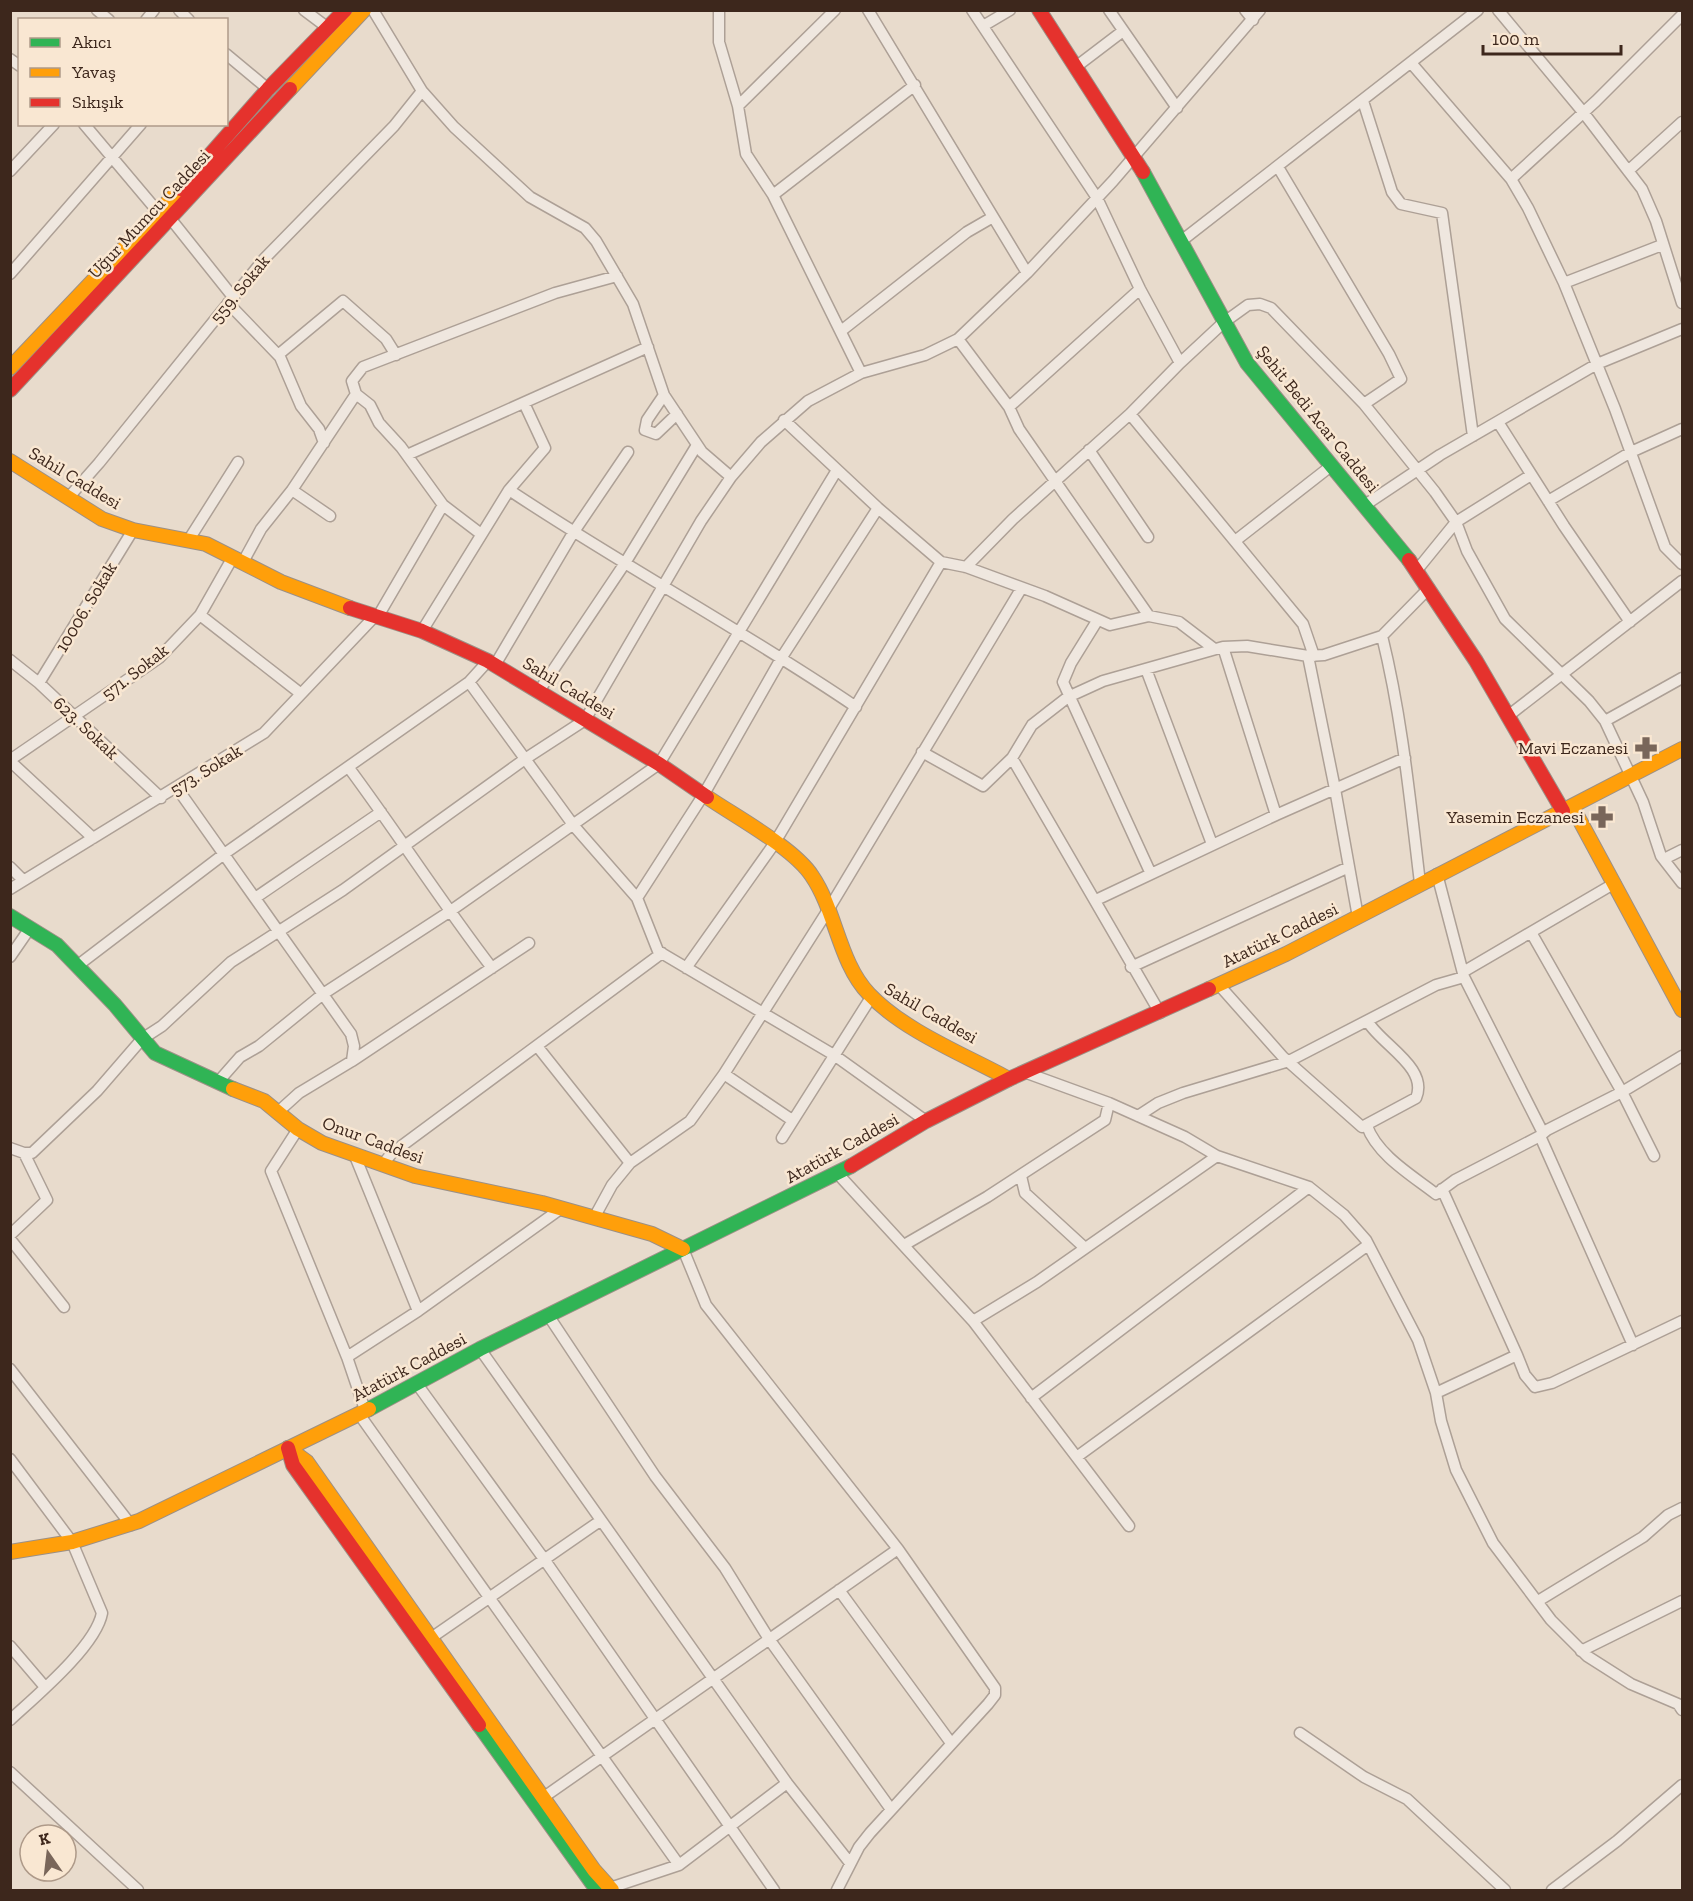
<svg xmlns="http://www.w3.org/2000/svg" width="1693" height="1901" viewBox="0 0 1693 1901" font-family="'Zilla Slab',serif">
  <rect width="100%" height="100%" fill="#e8dbcc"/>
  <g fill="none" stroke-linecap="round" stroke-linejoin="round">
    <g stroke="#ada096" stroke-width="13">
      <path id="street" d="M 97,10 L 109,20
        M 179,10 L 189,20
        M 304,10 L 328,28
        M 373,10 L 422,91 L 454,127 L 530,197 L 585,228 L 596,241 L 633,304 L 664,395 L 702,452 L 731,477
        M 719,10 L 719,42 L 738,106
        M 835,10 L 738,106 L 746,154 L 773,195 L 861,373
        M 868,10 L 1027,273
        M 972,10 L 1097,198 L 1140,289 L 1180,363
        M 1109,10 L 1177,108
        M 1245,10 L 1253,20
        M 1498,10 L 1583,112 L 1642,189 L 1656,221 L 1682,303
        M 146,20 L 154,10
        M 983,26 L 1010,10
        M 226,54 L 268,89
        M 10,59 L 20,66
        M 1412,64 L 1511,179 L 1528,208 L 1564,283 L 1615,409 L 1665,547 L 1682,564
        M 1077,66 L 1123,31
        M 1363,101 L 1392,192 L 1401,204 L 1442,213 L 1473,436
        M 84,124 L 159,213
        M 1278,167 L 1389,354 L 1401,379 L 1364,404
        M 10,171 L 54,124
        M 1628,171 L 1682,122
        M 1511,179 L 1596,101 L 1682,15
        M 773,195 L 915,85
        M 170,218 L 233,297
        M 1180,242 L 1478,10
        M 10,274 L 141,124
        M 1564,283 L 1662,245
        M 1140,289 L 1009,407 L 1019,429 L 1149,616
        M 228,303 L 280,357 L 301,406 L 319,429 L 324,443
        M 841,331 L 967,232 L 993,217
        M 958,339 L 1009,407
        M 278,355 L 343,301 L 386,339 L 396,355
        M 664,395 L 647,420 L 645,430 L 656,434 L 677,414
        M 1130,414 L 1303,624 L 1314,656
        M 784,420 L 878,508 L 941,562 L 966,567 L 1045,596 L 1110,625 L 1149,616 L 1179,622 L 1213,648
        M 1498,422 L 1564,526 L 1630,622
        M 1089,450 L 1148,537
        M 407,455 L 648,347
        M 292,490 L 330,516
        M 509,490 C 623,566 743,630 856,707
        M 69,497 L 99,463 L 264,259 L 394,126 L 422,91
        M 1548,501 L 1631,452 L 1682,429
        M 1365,505 L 1440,455 L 1597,364 L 1682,329
        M 481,534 L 443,505 L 401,447 L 379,423 L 370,405 L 356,394 L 352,381 L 363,367 L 555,293 L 617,276
        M 188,541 L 238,462
        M 1235,541 L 1331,466
        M 243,562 L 261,529 L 292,490 L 356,394
        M 966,567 L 1013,519 L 1130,414 L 1180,363 L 1223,323 L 1248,305 L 1260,304 L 1271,308 L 1364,404 L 1435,492 L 1456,522 L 1467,551 L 1505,619 L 1589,701 L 1605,721 L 1643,802 L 1661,856 L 1682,883
        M 1417,570 L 1456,522 L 1531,475
        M 200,615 L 300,693
        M 377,618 L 443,505
        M 1097,621 L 1071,663 L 1063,682 L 1151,874
        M 422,631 L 509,490 L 545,448 L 524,403
        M 1382,636 C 1402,717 1410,800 1420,883
        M 1223,647 L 1276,815
        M 1308,656 L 1335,789 L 1358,917
        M 10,660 L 39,683 L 161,798
        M 495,665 L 573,533 L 628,452
        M 1146,669 L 1212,844
        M 469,682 L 574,826 L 637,898 L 658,951 L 834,1055 L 926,1121
        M 39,683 L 133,530
        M 539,691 L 625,563 L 697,445
        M 1508,716 L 1682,581
        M 1605,721 L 1682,678
        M 922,752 L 983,786 L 1012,758 L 1032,725 L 1068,697 L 1103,681 L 1223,647 L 1247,646 L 1308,656 L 1324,655 L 1382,636 L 1429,588
        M 1012,758 L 1160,1013
        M 10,760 L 159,658 L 200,615 L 233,557
        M 10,761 L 93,838
        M 349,768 C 398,834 442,903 492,968
        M 177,788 L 351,1034 L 354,1046 L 352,1061 L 299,1093 L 278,1112
        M 1664,859 L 1682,850
        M 10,867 L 23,880
        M 1437,874 L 1464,977
        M 10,889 L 264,733 L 374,617
        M 255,898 L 381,812
        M 637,898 L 704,794 L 782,657 L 878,508
        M 1096,900 L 1276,815 L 1405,758
        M 1532,934 L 1622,1092 L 1654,1156
        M 10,957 L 30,928
        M 77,966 L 224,854 L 469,682 L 488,661
        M 1131,967 L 1349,867
        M 686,968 L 774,844 L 941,562
        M 1463,972 L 1615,883
        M 1219,985 L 1283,1057 L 1362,1127 L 1416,1098 C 1429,1068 1382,1045 1368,1022
        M 537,1046 L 630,1163
        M 352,1061 L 529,943
        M 1024,1072 L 1109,1103 L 1185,1137 L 1217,1156 L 1309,1187 L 1344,1215 L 1366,1240 L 1418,1340 L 1436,1393 L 1441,1421 L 1456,1470 L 1493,1543 L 1551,1620 L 1587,1656 L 1631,1684 L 1678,1704 L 1682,1710
        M 724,1074 L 792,1120
        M 218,1082 L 240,1057 L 259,1046 L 323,994 L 449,912 L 659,764 L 837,470
        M 1138,1116 L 1158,1103 L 1183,1093 L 1289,1061 L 1436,985 L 1464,977 L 1543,1133
        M 1367,1126 C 1377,1155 1413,1176 1436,1194 L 1455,1180 L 1540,1136
        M 298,1129 L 271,1171 L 347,1357 L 365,1410
        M 782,1138 L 870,999
        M 10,1148 L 24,1153 L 32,1153 L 97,1091 L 142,1039 L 162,1026 L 231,962 L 343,890 L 525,759 L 585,720 L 701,521 L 731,477 L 761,442 L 808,401 L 861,373 L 925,355 L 958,339 L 1027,273 L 1113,181 L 1260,10
        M 355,1156 L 418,1311
        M 383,1164 L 392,1153 L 662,953
        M 838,1174 L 973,1321 L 1129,1526
        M 1021,1176 L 1025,1193 L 1085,1248
        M 594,1218 L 612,1185 L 630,1163 L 690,1121 L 724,1074 L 830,907 L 1021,589
        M 10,1235 L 47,1200 L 24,1153
        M 10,1239 L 64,1307
        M 904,1245 L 987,1197 L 1105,1120 L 1109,1103
        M 683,1249 L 706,1305 L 898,1549 L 995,1688 L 995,1695 L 988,1704 L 870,1833 L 859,1847 L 837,1890
        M 548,1315 L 655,1476 L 725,1568 L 769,1639 L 890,1808
        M 973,1321 L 1037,1282 L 1217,1156
        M 1633,1345 L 1540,1136 L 1547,1130 L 1622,1092 L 1682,1056
        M 480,1349 L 787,1783 L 850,1863
        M 1517,1355 L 1525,1375 L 1535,1387 L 1552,1383 L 1682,1321
        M 347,1357 L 418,1311 L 559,1210
        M 10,1369 L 131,1525
        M 417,1384 L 544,1559 L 774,1890
        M 1436,1393 L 1517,1355 L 1442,1189
        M 1031,1398 L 1309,1187
        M 359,1414 L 679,1865
        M 1078,1456 L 1368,1245
        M 10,1459 L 72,1542 L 102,1613 C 96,1646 36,1696 10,1720
        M 839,1590 L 951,1743
        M 1538,1601 L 1643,1537 L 1668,1515 L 1682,1508
        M 431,1638 L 600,1521
        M 10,1646 L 45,1687
        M 1581,1651 L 1682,1601
        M 1300,1733 L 1364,1777 L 1407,1799 L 1505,1890
        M 10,1772 L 138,1890
        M 544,1797 L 898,1549
        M 610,1888 L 679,1865 L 787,1783
        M 1552,1890 L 1617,1841 L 1682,1785"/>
    </g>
    <g stroke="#9c9086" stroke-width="16">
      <path id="fast" d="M 1143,172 L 1247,363 L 1409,560
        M 10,916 L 57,945 L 115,1005 L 155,1053 L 233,1089
        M 369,1409 L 480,1349 L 851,1166
        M 479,1725 L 597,1890"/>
    </g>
    <g stroke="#9c9086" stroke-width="16">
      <path id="slow" d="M 290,89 L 364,10
        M 10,368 L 180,189
        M 10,461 L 102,519 L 133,530 L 206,544 L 281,582 L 350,608
        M 707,797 C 736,817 794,848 812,876 C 836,911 839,963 869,994 C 904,1031 965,1055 1009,1079
        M 1572,806 L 1682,1010
        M 1209,989 L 1286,954 L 1682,749
        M 233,1089 L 264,1101 L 298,1129 L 322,1143 L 415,1176 L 542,1203 L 652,1234 L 683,1249
        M 288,1448 L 307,1462 L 594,1870 L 612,1890
        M 10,1552 L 72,1542 L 139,1521 L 369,1409"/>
    </g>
    <g stroke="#9c9086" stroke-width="16">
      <path id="jam" d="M 1039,10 L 1143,172
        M 180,189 L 268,89 L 345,10
        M 10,390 L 290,89
        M 1409,560 L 1476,661 L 1563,811
        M 350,608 L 422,631 L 488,661 L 659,764 L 707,797
        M 851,1166 L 926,1121 L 1009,1079 L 1209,989
        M 288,1448 L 293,1465 L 479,1725"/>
    </g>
    <use href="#street" stroke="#efe7df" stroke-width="10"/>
    <use href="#fast" stroke="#30b455" stroke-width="14"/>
    <use href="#slow" stroke="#ff9f0a" stroke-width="14"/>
    <use href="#jam" stroke="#e5322d" stroke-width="14"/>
  </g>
  <defs>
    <g id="pharmacy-bare" transform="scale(1.8)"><path d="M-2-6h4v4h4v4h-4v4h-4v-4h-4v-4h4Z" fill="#79665a" stroke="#f9e7d2" stroke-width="2.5" paint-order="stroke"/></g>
  </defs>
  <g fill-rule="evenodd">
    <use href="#pharmacy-bare" x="1646" y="748"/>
    <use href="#pharmacy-bare" x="1602" y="817"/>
  </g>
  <g text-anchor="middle" stroke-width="5" stroke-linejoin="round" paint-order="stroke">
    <g font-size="18" fill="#3d271c" stroke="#f9e7d2">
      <text transform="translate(149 214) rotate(-47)" y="6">Uğur Mumcu Caddesi</text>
      <text transform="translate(240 289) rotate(-51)" y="6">559. Sokak</text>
      <text transform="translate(1318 419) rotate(51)" y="6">Şehit Bedi Acar Caddesi</text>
      <text transform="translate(75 478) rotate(31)" y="6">Sahil Caddesi</text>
      <text transform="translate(86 607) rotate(-59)" y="6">10006. Sokak</text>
      <text transform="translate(135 672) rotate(-38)" y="6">571. Sokak</text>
      <text transform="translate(569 688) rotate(31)" y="6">Sahil Caddesi</text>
      <text transform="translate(86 728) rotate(43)" y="6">623. Sokak</text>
      <text transform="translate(206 770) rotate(-32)" y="6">573. Sokak</text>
      <text transform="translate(1280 935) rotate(-26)" y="6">Atatürk Caddesi</text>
      <text transform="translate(931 1013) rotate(30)" y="6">Sahil Caddesi</text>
      <text transform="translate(373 1140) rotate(20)" y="6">Onur Caddesi</text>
      <text transform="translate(842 1148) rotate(-29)" y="6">Atatürk Caddesi</text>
      <text transform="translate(409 1367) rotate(-28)" y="6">Atatürk Caddesi</text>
    </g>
    <g font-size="18" fill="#3d271c" stroke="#f9e7d2" text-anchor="end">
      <text x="1628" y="754">Mavi Eczanesi</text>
      <text x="1584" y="823">Yasemin Eczanesi</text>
    </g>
  </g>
  <rect width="1693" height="1901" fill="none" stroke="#3d271c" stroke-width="24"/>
  <rect x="18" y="18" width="210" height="108" fill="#f9e7d2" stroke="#ae9a89" stroke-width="1.5"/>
  <rect x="30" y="38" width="30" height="9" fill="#30b455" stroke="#ae9a89" stroke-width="1.5"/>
  <text x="72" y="48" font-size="18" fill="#3d271c">Akıcı</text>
  <rect x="30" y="68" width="30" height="9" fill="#ff9f0a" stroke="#ae9a89" stroke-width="1.5"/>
  <text x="72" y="78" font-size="18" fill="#3d271c">Yavaş</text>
  <rect x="30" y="98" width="30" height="9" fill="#e5322d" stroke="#ae9a89" stroke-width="1.5"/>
  <text x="72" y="108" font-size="18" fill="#3d271c">Sıkışık</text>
  <g transform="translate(48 1853) rotate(346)"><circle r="28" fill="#f9e7d2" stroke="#ae9a89" stroke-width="1.5"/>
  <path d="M0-4.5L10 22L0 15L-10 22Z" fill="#79665a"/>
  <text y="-9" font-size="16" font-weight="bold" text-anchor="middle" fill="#3d271c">K</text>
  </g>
  <path d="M1483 45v9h138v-9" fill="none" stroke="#3d271c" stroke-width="3"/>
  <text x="1492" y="45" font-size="18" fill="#3d271c" stroke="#f9e7d2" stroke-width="4.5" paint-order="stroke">100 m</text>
</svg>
